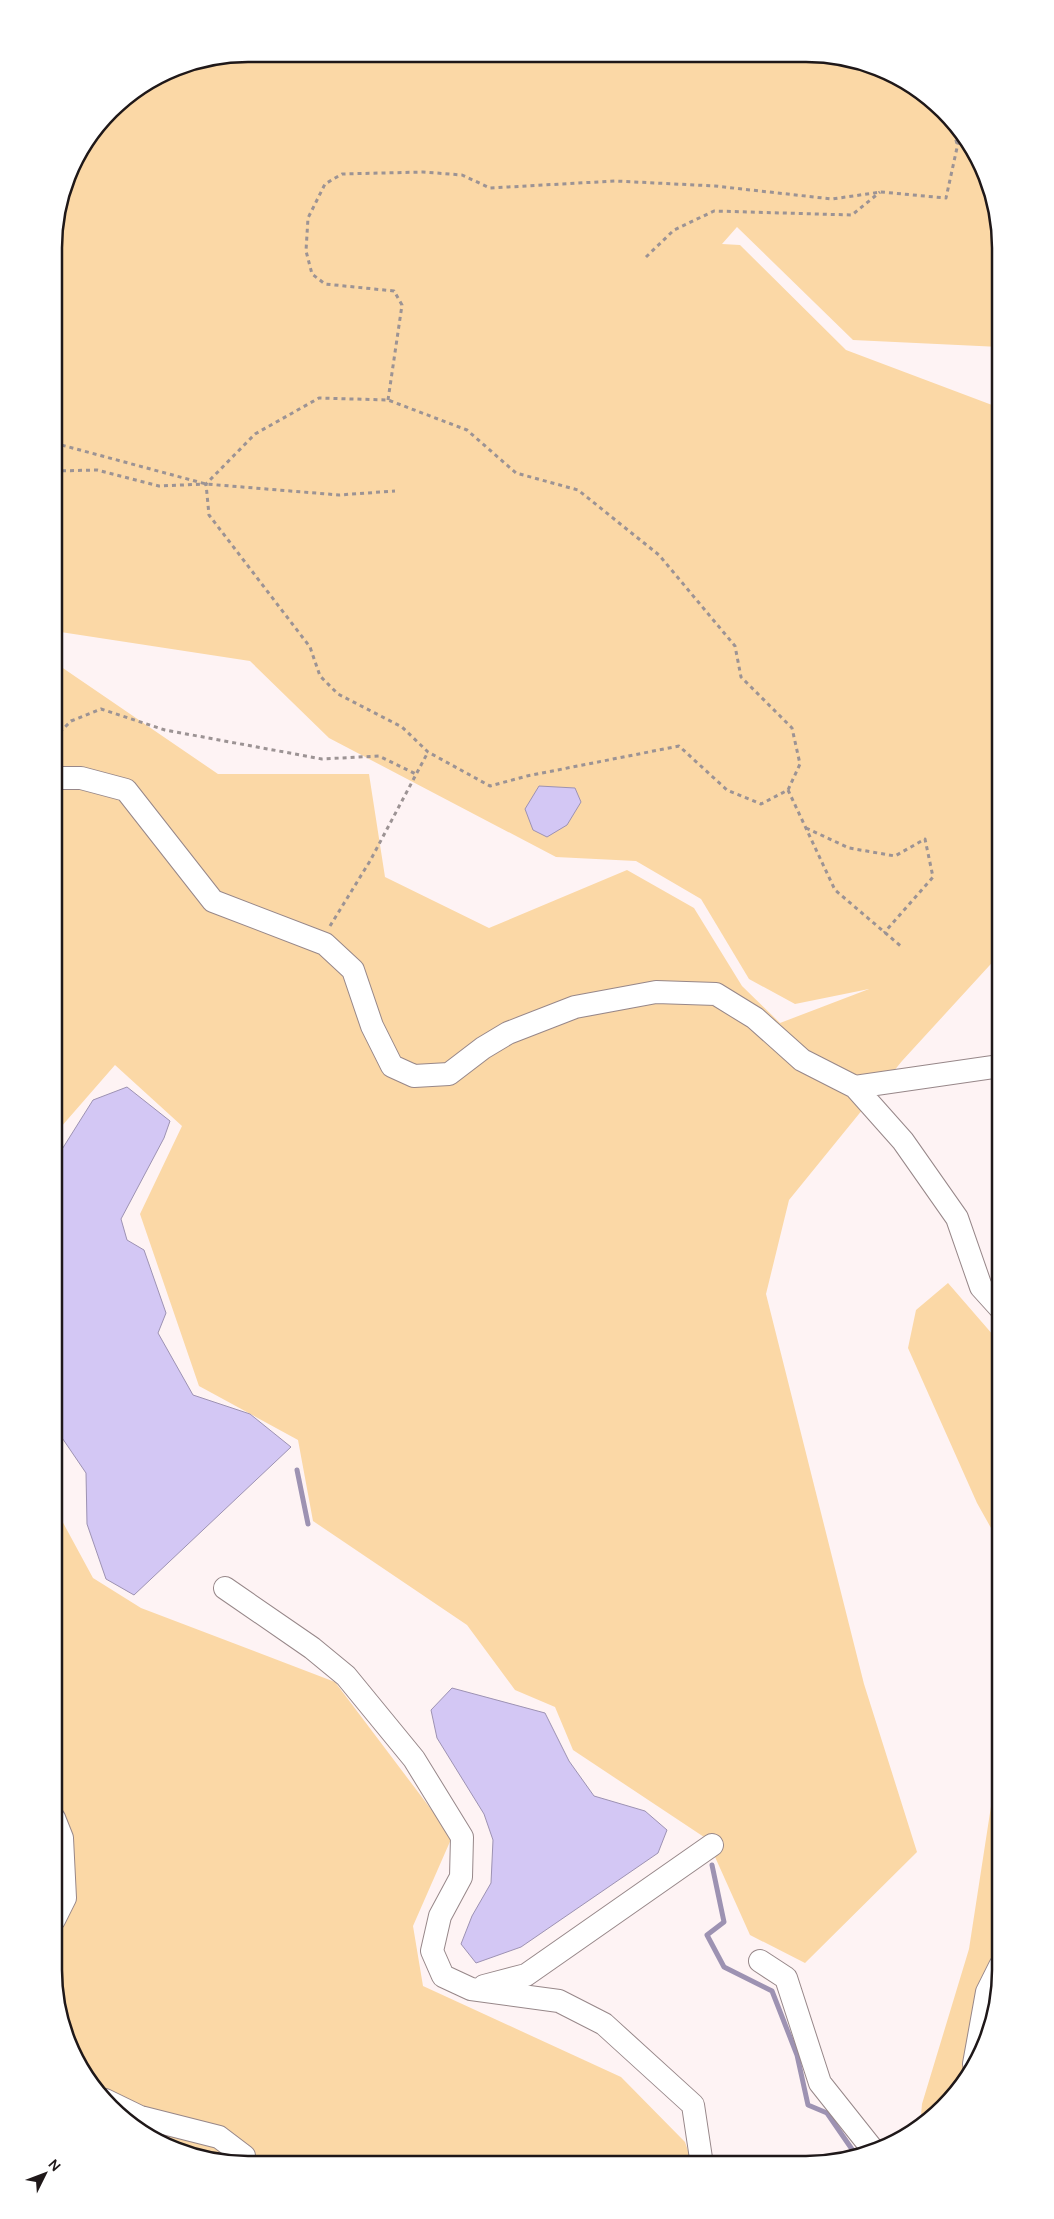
<svg xmlns="http://www.w3.org/2000/svg" width="1054" height="2219" viewBox="0 0 1054 2219" font-family="'DM Sans',sans-serif">
  <rect width="100%" height="100%" fill="#fef3f4"/>
  <path fill="#fbd8a6" d="M 248,54 L 843,57 L 892,74 L 934,102 L 974,151 L 994,198 L 1000,248 L 1000,347 L 853,340 L 737,227 L 722,244 L 740,245 L 846,350 L 1000,408 L 1000,954 L 902,1061 L 789,1200 L 766,1294 L 864,1684 L 917,1852 L 805,1963 L 750,1935 L 707,1839 L 573,1750 L 555,1707 L 515,1690 L 467,1625 L 313,1521 L 298,1440 L 199,1386 L 140,1214 L 182,1126 L 115,1065 L 54,1135 L 54,662 L 218,774 L 369,774 L 385,877 L 489,928 L 627,870 L 694,908 L 742,986 L 780,1023 L 869,989 L 795,1004 L 749,979 L 701,899 L 636,861 L 556,857 L 329,738 L 250,661 L 54,631 L 54,235 L 74,162 L 120,102 L 174,68 Z
    M 948,1283 L 1000,1343 L 1000,1544 L 977,1503 L 908,1348 L 916,1310 Z
    M 54,1506 L 93,1578 L 141,1608 L 335,1682 L 452,1837 L 413,1926 L 423,1986 L 621,2077 L 685,2142 L 693,2165 L 211,2162 L 163,2145 L 120,2117 L 86,2079 L 60,2021 L 54,1971 Z
    M 1000,1748 L 1000,1984 L 986,2045 L 952,2099 L 920,2127 L 922,2104 L 969,1949 Z"/>
  <path fill="#d3c7f4" stroke="#9d92b2" d="M 539,786 L 575,788 L 581,802 L 567,825 L 547,837 L 533,830 L 525,809 Z
    M 127,1087 L 170,1121 L 164,1138 L 121,1219 L 127,1240 L 144,1250 L 166,1313 L 158,1333 L 193,1395 L 250,1414 L 291,1447 L 134,1595 L 106,1579 L 87,1524 L 86,1473 L 54,1426 L 54,1162 L 93,1100 Z
    M 452,1688 L 545,1713 L 569,1761 L 594,1796 L 645,1811 L 667,1830 L 658,1853 L 521,1947 L 476,1963 L 461,1944 L 472,1916 L 491,1883 L 493,1840 L 484,1814 L 437,1738 L 431,1710 Z"/>
  <g fill="none" stroke-linecap="round" stroke-linejoin="round">
    <path stroke="#9d92b2" stroke-width="5" d="M 297,1470 L 308,1524
      M 712,1865 L 724,1922 L 707,1935 L 724,1967 L 772,1991 L 797,2055 L 808,2105 L 827,2113 L 858,2158"/>
    <g stroke="#978789" stroke-width="24">
      <path id="minor" d="M 54,778 L 81,778 L 126,790 L 213,901 L 325,944 L 353,970 L 372,1026 L 392,1066 L 414,1076 L 449,1074 L 483,1048 L 508,1033 L 575,1007 L 656,992 L 716,994 L 755,1018 L 802,1060 L 855,1087 L 903,1141 L 957,1218 L 981,1287 L 1000,1308
        M 855,1087 L 1000,1066
        M 225,1588 L 312,1648 L 346,1676 L 414,1759 L 462,1837 L 461,1877 L 440,1916 L 432,1951 L 443,1976 L 471,1989 L 559,2001 L 604,2024 L 693,2105 L 702,2165
        M 54,1920 L 65,1898 L 62,1838 L 54,1818
        M 760,1961 L 786,1978 L 820,2083 L 874,2151
        M 484,1986 L 526,1975 L 712,1845
        M 974,2064 L 987,1992 L 1000,1966
        M 105,2100 L 140,2117 L 219,2137 L 244,2156 L 243,2162"/>
    </g>
    <path stroke="#9c9394" stroke-width="3" stroke-dasharray="4 4" stroke-linecap="butt" d="M 952,124 L 957,144
      M 646,257 L 674,230 L 714,211 L 852,215 L 880,192
      M 388,400 L 402,305 L 394,291 L 325,284 L 312,274 L 306,251 L 308,218 L 325,184 L 342,174 L 423,172 L 462,175 L 490,188 L 615,181 L 715,186 L 832,199 L 881,192 L 946,198 L 960,134
      M 54,443 L 206,484 L 339,495 L 395,491
      M 54,471 L 97,470 L 159,486 L 206,484 L 255,434 L 319,398 L 388,400 L 467,430 L 516,473 L 578,490 L 659,555 L 735,646 L 741,677 L 792,728 L 800,764 L 788,790 L 761,804 L 727,790 L 679,746 L 527,776 L 490,786 L 428,752 L 402,727 L 338,694 L 320,676 L 310,647 L 209,515 L 206,484
      M 54,738 L 71,721 L 101,709 L 165,730 L 322,759 L 379,756 L 416,774
      M 788,790 L 835,890 L 903,948
      M 806,828 L 849,848 L 895,856 L 925,839 L 933,877 L 884,933
      M 330,926 L 370,861 L 428,752"/>
    <use href="#minor" stroke="#fff" stroke-width="22"/>
  </g>
  <path d="M0 0H1054V2219H0ZM248 62H806A186 186 0 0 1 992 248V1970A186 186 0 0 1 806 2156H248A186 186 0 0 1 62 1970V248A186 186 0 0 1 248 62Z" fill="#fff" fill-rule="evenodd"/>
  <path fill="none" stroke="#1f1819" stroke-width="2.5" d="M248 62H806A186 186 0 0 1 992 248V1970A186 186 0 0 1 806 2156H248A186 186 0 0 1 62 1970V248A186 186 0 0 1 248 62Z"/>
  <g transform="translate(45 2174) rotate(48)" stroke="#ffffff" stroke-width="4" paint-order="stroke">
  <path d="M0-4L9 19L0 12L-9 19Z" fill="#1f1819"/>
  <text y="-8" font-size="14" font-weight="bold" text-anchor="middle" fill="#1f1819">N</text>
  </g>
</svg>
